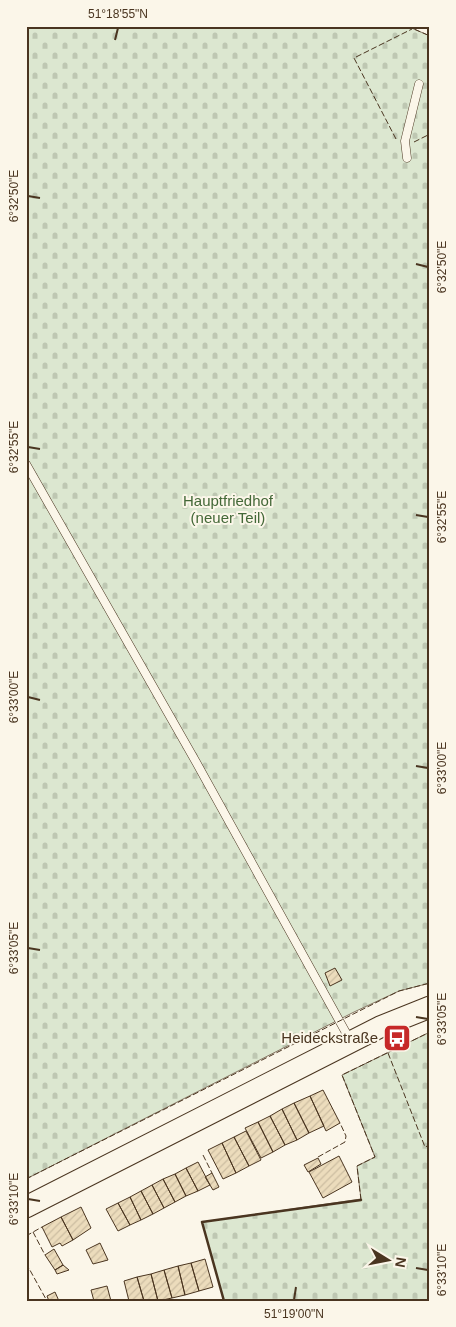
<svg xmlns="http://www.w3.org/2000/svg" width="456" height="1327" viewBox="0 0 456 1327" font-family="Helvetica,sans-serif">
  <defs>
    <pattern id="cemetery-stones" width="16" height="16" patternUnits="userSpaceOnUse" patternTransform="scale(1.25)"><rect width="16" height="16" fill="#dce7d0"/><path d="M2 7V4a2 2 0 0 1 4 0v3zM10 15v-3a2 2 0 0 1 4 0v3z" fill="#bec7b2"/></pattern>
    <pattern id="building-hatch" width="6" height="6" patternUnits="userSpaceOnUse" patternTransform="scale(1.25)"><rect width="6" height="6" fill="#ecdcbc"/><path d="M-1 1l2-2M0 6l6-6M5 7l2-2" fill="none" stroke="#ccbda1"/></pattern>
  </defs>
  <rect width="100%" height="100%" fill="#fbf6e9"/>
  <path fill="url(#cemetery-stones)" stroke="#887966" d="M 26,26 L 407,26 L 430,36 L 430,983 L 399,991 L 354,1012 L 26,1179 Z
    M 430,1032 L 430,1301 L 224,1301 L 202,1222 L 361,1199 L 357,1166 L 375,1157 L 342,1075 Z"/>
  <path fill="url(#building-hatch)" stroke="#4a3520" d="M 335,968 L 342,980 L 330,986 L 325,973 Z
    M 323,1090 L 340,1123 L 326,1131 L 310,1096 Z
    M 310,1096 L 324,1126 L 309,1133 L 294,1103 Z
    M 294,1103 L 309,1133 L 297,1140 L 282,1109 Z
    M 282,1109 L 297,1140 L 285,1145 L 270,1116 Z
    M 270,1116 L 285,1145 L 273,1152 L 258,1122 Z
    M 258,1122 L 273,1152 L 261,1158 L 245,1128 Z
    M 246,1131 L 261,1160 L 249,1166 L 234,1137 Z
    M 234,1137 L 249,1166 L 236,1173 L 222,1143 Z
    M 222,1143 L 236,1173 L 223,1179 L 208,1150 Z
    M 339,1156 L 352,1182 L 323,1198 L 309,1172 Z
    M 318,1158 L 321,1164 L 308,1172 L 304,1165 Z
    M 198,1162 L 210,1185 L 198,1191 L 186,1168 Z
    M 186,1168 L 198,1191 L 186,1196 L 175,1174 Z
    M 212,1173 L 219,1187 L 213,1190 L 205,1177 Z
    M 175,1174 L 186,1196 L 175,1202 L 163,1179 Z
    M 163,1179 L 175,1202 L 164,1208 L 152,1185 Z
    M 152,1185 L 164,1208 L 153,1214 L 141,1191 Z
    M 141,1191 L 153,1214 L 141,1220 L 130,1197 Z
    M 130,1197 L 141,1220 L 130,1225 L 118,1203 Z
    M 118,1203 L 130,1225 L 118,1231 L 106,1209 Z
    M 81,1207 L 91,1228 L 73,1240 L 61,1217 Z
    M 61,1217 L 73,1240 L 62,1246 L 60,1243 L 52,1247 L 42,1227 Z
    M 100,1243 L 108,1260 L 93,1264 L 86,1250 Z
    M 54,1249 L 63,1265 L 55,1270 L 45,1255 Z
    M 205,1259 L 213,1287 L 199,1291 L 191,1263 Z
    M 191,1263 L 199,1291 L 185,1295 L 178,1266 Z
    M 63,1265 L 69,1270 L 57,1274 L 55,1270 Z
    M 178,1266 L 185,1295 L 172,1298 L 164,1270 Z
    M 164,1270 L 172,1298 L 158,1301 L 151,1274 Z
    M 151,1274 L 158,1301 L 144,1301 L 137,1277 Z
    M 137,1277 L 144,1301 L 129,1301 L 124,1281 Z
    M 107,1286 L 111,1301 L 94,1301 L 91,1290 Z
    M 55,1292 L 59,1301 L 49,1301 L 47,1296 Z"/>
  <g fill="none" stroke-linecap="round" stroke-linejoin="round">
    <g stroke="#4a3520" stroke-width="9">
      <path id="lane" d="M 407,158 L 405,141 L 419,84
        M 26,464 L 196,762 L 350,1040"/>
    </g>
    <g stroke="#4a3520" stroke-width="23">
      <path id="secondary" d="M 26,1207 L 380,1027 L 430,1007"/>
    </g>
    <use href="#lane" stroke="#fbf6e9" stroke-width="8"/>
    <use href="#secondary" stroke="#fbf6e9" stroke-width="21"/>
    <path stroke="#4a3520" stroke-width="1" stroke-dasharray="6 2.5" stroke-linecap="butt" d="M 407,26 L 430,36
      M 396,139 L 354,58 L 412,29
      M 414,142 L 430,134
      M 388,1053 L 425,1147 L 430,1145
      M 203,1155 L 212,1173
      M 318,1157 L 345,1142 L 346,1136 L 340,1123
      M 26,1179 L 399,991 L 430,983
      M 361,1200 L 357,1166 L 375,1157 L 342,1075 L 430,1032
      M 33,1232 L 45,1255
      M 26,1236 L 42,1227
      M 26,1263 L 47,1301"/>
    <path stroke="#4a3520" stroke-width="2.5" d="M 224,1301 L 202,1222 L 361,1200"/>
  </g>
  <path fill="none" stroke="#4a3520" stroke-width="2" d="M 115,40 L 118,28M 28,196 L 40,198M 416,264 L 428,267M 28,447 L 40,449M 416,515 L 428,517M 28,697 L 40,700M 416,766 L 428,768M 28,948 L 40,950M 416,1017 L 428,1019M 28,1199 L 40,1201M 416,1268 L 428,1270M 294,1300 L 296,1287"/>
  <defs>
    <g id="bus-square" transform="scale(1.4375)"><rect x="-9" y="-9" width="18" height="18" rx="4" fill="#c62828" stroke="#fbf6e9"/><path d="M-5-6H5V4H4V6H2V4H-2V6H-4V4H-5ZM-3.5-4V0h7V-4ZM-3.5 1.2v1.5H-2V1.2ZM2 1.2v1.5H3.5V1.2Z" fill="#fff"/></g>
  </defs>
  <g fill-rule="evenodd">
    <use href="#bus-square" x="397" y="1038"/>
  </g>
  <g text-anchor="middle" stroke-width="4" stroke-linejoin="round" paint-order="stroke">
    <g font-size="15" fill="#436837" stroke="#fbf6e9">
      <text x="228" y="506">Hauptfriedhof<tspan x="228" dy="17">(neuer Teil)</tspan></text>
    </g>
    <g font-size="15" fill="#4a3520" stroke="#fbf6e9" text-anchor="end">
      <text x="378" y="1043">Heideckstraße</text>
    </g>
  </g>
  <rect width="456" height="1327" fill="none" stroke="#fbf6e9" stroke-width="55"/>
  <g transform="translate(388 1260) rotate(100)" stroke="#fbf6e9" stroke-width="4" paint-order="stroke">
  <path d="M0-4L9 19L0 12L-9 19Z" fill="#4a3520"/>
  <text y="-8" font-size="14" font-weight="bold" text-anchor="middle" fill="#4a3520">N</text>
  </g>
  <rect x="28" y="28" width="400" height="1272" fill="none" stroke="#4a3520" stroke-width="2"/>
  <g font-size="12" text-anchor="middle" fill="#4a3520">
    <text x="118" y="18">51°18'55"N</text>
    <text transform="translate(14 196) rotate(-90)" y="4">6°32'50"E</text>
    <text transform="translate(442 267) rotate(-90)" y="4">6°32'50"E</text>
    <text transform="translate(14 447) rotate(-90)" y="4">6°32'55"E</text>
    <text transform="translate(442 517) rotate(-90)" y="4">6°32'55"E</text>
    <text transform="translate(14 697) rotate(-90)" y="4">6°33'00"E</text>
    <text transform="translate(442 768) rotate(-90)" y="4">6°33'00"E</text>
    <text transform="translate(14 948) rotate(-90)" y="4">6°33'05"E</text>
    <text transform="translate(442 1019) rotate(-90)" y="4">6°33'05"E</text>
    <text transform="translate(14 1199) rotate(-90)" y="4">6°33'10"E</text>
    <text transform="translate(442 1270) rotate(-90)" y="4">6°33'10"E</text>
    <text x="294" y="1318">51°19'00"N</text>
  </g>
</svg>
